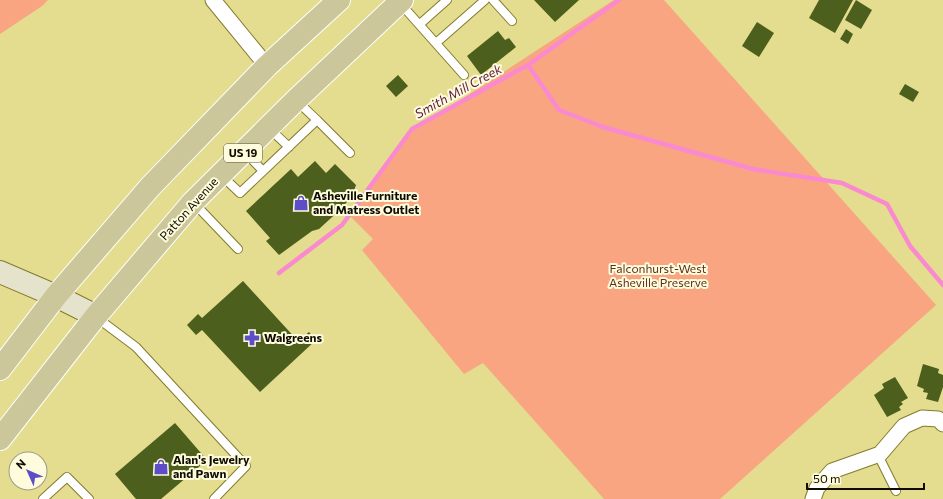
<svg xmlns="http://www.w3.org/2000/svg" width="943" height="499" viewBox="0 0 943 499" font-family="Commissioner,sans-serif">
  <rect width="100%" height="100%" fill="#e4dc8e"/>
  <path fill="#f9a582" d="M 0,0 L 48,0 L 42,6 L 0,34 Z
    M 614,0 L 664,0 L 936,305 L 720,499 L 604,499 L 483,363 L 464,374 L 362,250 L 373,239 L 349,215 L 405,136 Z"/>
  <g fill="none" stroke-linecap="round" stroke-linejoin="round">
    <path stroke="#fa8acf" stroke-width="4.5" d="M 528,65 L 559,110 L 603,127 L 753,169 L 842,183 L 887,204 L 910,246 L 943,285
      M 279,273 L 342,225 L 412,129 L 528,65 L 619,0"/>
  </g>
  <path fill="#4d5f1c" d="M 534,0 L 579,0 L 555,22 Z
    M 819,0 L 853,0 L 835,33 L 809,18 Z
    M 856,0 L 872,10 L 861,29 L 845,20 Z
    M 757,22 L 774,33 L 759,57 L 742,46 Z
    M 846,29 L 853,34 L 848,44 L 840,39 Z
    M 498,31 L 505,40 L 509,38 L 516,47 L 481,75 L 467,56 Z
    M 398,75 L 408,86 L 396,97 L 386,86 Z
    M 905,84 L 919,92 L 913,102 L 899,94 Z
    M 315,161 L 326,173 L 335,164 L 356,185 L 352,196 L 341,209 L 319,229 L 312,231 L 279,255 L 266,241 L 270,238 L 246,211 L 291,169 L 298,177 Z
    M 243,281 L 298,341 L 309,332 L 316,340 L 260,392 L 202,330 L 196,335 L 187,325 L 198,314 L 202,318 Z
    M 923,364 L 939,369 L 938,373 L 943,375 L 943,387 L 938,402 L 926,399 L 928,393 L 923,392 L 924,389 L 917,386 Z
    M 895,377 L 908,398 L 901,402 L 903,404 L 899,407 L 901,410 L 887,417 L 874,395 L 884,388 L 882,384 Z
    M 175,423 L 207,460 L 161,499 L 136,499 L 115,474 Z"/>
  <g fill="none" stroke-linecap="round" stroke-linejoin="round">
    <g stroke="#837b2d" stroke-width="10">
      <path id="lane" d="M 493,0 L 512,21
        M 400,3 L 464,75
        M 420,24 L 447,0
        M 436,43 L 485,0
        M 297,101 L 317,120
        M 269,128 L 289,147
        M 245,152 L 263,171
        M 221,175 L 240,193 L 317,120 L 350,153
        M 193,202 L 238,249
        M 96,317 L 136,347 L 246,466 L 214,499
        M 878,455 L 896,491
        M 43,499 L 67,477 L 89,499"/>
    </g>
    <g stroke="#837b2d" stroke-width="17">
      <path id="street" d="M 213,0 L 267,66
        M 813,499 L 817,488 L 832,471 L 880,454 L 904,426 L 922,418 L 938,419 L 943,424"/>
    </g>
    <g stroke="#837b2d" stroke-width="24">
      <path id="secondary" d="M 0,272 L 56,296 L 96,316"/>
    </g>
    <g stroke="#fff" stroke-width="24">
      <path id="primary" d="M 0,369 L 56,296 L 150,187 L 267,66 L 339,0
        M 0,439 L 96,316 L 193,202 L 296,100 L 402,0"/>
    </g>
    <use href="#lane" stroke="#fff" stroke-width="8"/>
    <use href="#street" stroke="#fff" stroke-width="15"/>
    <use href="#secondary" stroke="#e6e3cd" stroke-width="22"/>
    <use href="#primary" stroke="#ccc79b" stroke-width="22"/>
  </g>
  <defs>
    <g id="shop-bare" transform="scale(1.2)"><path d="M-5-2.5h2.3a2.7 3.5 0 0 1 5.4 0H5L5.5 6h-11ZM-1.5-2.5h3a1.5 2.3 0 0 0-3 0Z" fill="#5d4ec7" stroke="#fefcdd" stroke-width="2.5" paint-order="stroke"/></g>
    <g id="pharmacy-bare" transform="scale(1.2)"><path d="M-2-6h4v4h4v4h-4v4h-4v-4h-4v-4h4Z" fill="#5d4ec7" stroke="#fefcdd" stroke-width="2.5" paint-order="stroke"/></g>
  </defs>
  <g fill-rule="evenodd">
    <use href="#shop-bare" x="301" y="203"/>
    <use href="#pharmacy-bare" x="252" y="338"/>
    <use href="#shop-bare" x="161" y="467"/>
  </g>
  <g text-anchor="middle" stroke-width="4" stroke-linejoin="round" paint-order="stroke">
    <rect fill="#fefcdd" stroke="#575442" stroke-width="1" x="224" y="144" width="38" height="18" rx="3"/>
    <g font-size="11" font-weight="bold" fill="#0f0c00">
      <text x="243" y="157">US 19</text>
    </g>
    <g font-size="12" font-weight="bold" fill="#0f0c00" stroke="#fefcdd" text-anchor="start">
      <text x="313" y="200">Asheville Furniture<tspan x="313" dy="14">and Matress Outlet</tspan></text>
      <text x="264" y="342">Walgreens</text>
      <text x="173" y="464">Alan's Jewelry<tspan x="173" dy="14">and Pawn</tspan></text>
    </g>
    <g font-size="12" fill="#0f0c00" stroke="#fefcdd">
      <text transform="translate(189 209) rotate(-48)" y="4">Patton Avenue</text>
    </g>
    <g font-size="12" fill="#5e301b" stroke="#fefcdd">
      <text x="658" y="273">Falconhurst-West<tspan x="658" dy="14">Asheville Preserve</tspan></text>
    </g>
    <g font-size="13" font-style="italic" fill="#5c1846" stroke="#fefcdd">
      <text transform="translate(458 91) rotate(-29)" y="5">Smith Mill Creek</text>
    </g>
  </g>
  <g transform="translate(28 471) rotate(315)"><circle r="19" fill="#fefcdd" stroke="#9e9c85"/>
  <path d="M0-3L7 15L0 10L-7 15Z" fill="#5d4ec7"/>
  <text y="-6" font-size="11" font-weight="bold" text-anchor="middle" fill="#0f0c00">N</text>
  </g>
  <path d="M807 483v6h117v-6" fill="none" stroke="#0f0c00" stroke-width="2"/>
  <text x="813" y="483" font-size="12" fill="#0f0c00" stroke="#fefcdd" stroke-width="3" paint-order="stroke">50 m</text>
</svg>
